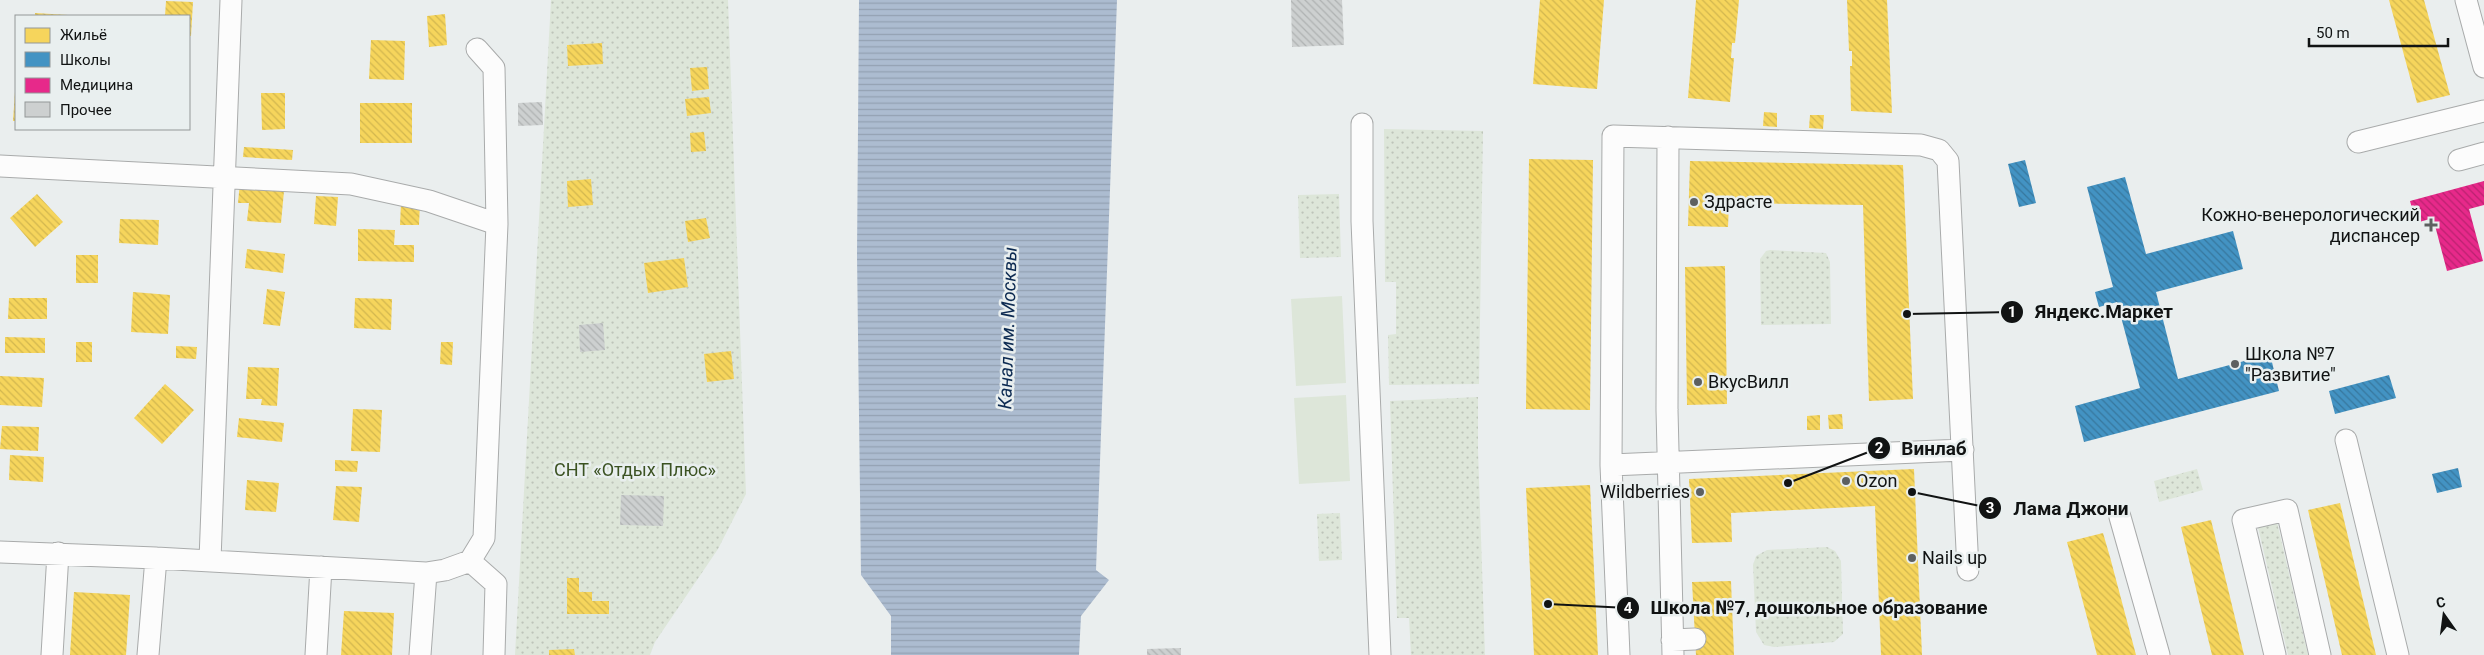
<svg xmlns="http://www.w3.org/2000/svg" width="2484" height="655" viewBox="0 0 2484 655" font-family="Roboto,sans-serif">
  <defs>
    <pattern id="park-dots" width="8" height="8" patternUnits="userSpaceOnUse" patternTransform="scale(1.25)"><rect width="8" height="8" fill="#dde6d9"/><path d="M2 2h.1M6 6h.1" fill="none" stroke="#bdc4b9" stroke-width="1.8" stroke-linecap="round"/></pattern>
    <pattern id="water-rules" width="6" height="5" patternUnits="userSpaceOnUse" patternTransform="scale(1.25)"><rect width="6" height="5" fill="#acbcd0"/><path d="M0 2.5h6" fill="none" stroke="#93a1b2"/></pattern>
    <pattern id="homes-back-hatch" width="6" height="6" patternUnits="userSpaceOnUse" patternTransform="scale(1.25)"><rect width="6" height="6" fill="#f6d55c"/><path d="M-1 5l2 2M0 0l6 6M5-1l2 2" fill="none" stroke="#d2b64f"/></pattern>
    <pattern id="schools-back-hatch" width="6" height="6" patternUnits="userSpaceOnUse" patternTransform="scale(1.25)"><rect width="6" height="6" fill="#4393c3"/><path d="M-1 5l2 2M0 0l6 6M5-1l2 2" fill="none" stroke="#37779d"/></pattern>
    <pattern id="health-back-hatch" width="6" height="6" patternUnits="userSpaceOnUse" patternTransform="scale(1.25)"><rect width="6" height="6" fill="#e7298a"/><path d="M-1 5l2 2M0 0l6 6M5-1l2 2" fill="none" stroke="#ba2270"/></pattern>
    <pattern id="building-back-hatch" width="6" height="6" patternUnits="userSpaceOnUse" patternTransform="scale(1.25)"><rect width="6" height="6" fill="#cdd0d0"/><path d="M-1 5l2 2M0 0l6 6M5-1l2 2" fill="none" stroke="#afb2b2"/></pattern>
  </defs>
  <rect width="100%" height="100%" fill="#eaeeee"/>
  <path fill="#dde6d9" d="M 1342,296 L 1346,383 L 1296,386 L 1291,299 Z
    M 1346,395 L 1350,481 L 1299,484 L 1294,398 Z"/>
  <path fill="url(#park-dots)" d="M 551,0 L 728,0 L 746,494 L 718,549 L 655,642 L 650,655 L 515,655 Z
    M 1384,129 L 1483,131 L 1479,384 L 1389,385 L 1388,335 L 1396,334 L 1396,282 L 1385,282 Z
    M 1339,194 L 1341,257 L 1300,258 L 1298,195 Z
    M 1770,250 L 1826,253 L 1830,262 L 1831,324 L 1761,325 L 1760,259 L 1766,251 Z
    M 1478,397 L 1478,450 L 1485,655 L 1411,655 L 1409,618 L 1397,618 L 1390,401 Z
    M 2197,469 L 2203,490 L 2159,502 L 2154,481 Z
    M 1340,513 L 1342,560 L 1319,561 L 1317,514 Z
    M 2276,518 L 2308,655 L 2288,655 L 2257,523 Z
    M 1827,547 L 1835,551 L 1841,561 L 1843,634 L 1834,642 L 1774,647 L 1764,645 L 1756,632 L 1753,565 L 1756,556 L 1767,550 Z"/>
  <path fill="url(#water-rules)" d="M 859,0 L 1117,0 L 1096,570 L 1109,580 L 1081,616 L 1079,655 L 891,655 L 891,616 L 861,575 L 857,255 Z"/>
  <path fill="url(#homes-back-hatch)" d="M 1540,0 L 1604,0 L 1597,89 L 1533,84 Z
    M 1696,0 L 1739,0 L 1735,43 L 1732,43 L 1731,58 L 1734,58 L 1730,102 L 1688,98 Z
    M 1847,0 L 1887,0 L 1892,113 L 1851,111 L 1850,66 L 1852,66 L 1852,51 L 1849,51 Z
    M 2389,0 L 2424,0 L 2450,95 L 2417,103 Z
    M 166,1 L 193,2 L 191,36 L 189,36 L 189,16 L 165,16 Z
    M 35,13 L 68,15 L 68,16 L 35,16 Z
    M 445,14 L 447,45 L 429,47 L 427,16 Z
    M 371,40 L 405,41 L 404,80 L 369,79 Z
    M 602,43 L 603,64 L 568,66 L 567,45 Z
    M 707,67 L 709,89 L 692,91 L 690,68 Z
    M 15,92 L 16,92 L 16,121 L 13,121 Z
    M 261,93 L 285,93 L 285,129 L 262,130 Z
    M 709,97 L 711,113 L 687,116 L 685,99 Z
    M 360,103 L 412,103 L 412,143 L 360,143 Z
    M 1764,112 L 1777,113 L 1777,127 L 1763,126 Z
    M 1810,115 L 1824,115 L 1823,129 L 1809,128 Z
    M 704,132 L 706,151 L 691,152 L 690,133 Z
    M 244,147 L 293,150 L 292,160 L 243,157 Z
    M 1529,159 L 1593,160 L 1590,410 L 1526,409 Z
    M 1690,161 L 1903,165 L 1913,399 L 1869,401 L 1863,205 L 1729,203 L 1728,227 L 1688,226 Z
    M 591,179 L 593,205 L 568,207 L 567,181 Z
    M 240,182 L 284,191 L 281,223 L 247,221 L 249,203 L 238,203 Z
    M 37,194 L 63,222 L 35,247 L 10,218 Z
    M 316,196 L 338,197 L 336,226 L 314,224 Z
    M 401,203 L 420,204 L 419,225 L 400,225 Z
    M 706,218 L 710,238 L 688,242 L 685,221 Z
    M 120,219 L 159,220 L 158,245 L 119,243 Z
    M 358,229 L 395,230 L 394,245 L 414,245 L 414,262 L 358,261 Z
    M 247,249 L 285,254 L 283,273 L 245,268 Z
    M 76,255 L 98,255 L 98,283 L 76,283 Z
    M 684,258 L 688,287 L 648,293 L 644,263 Z
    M 1725,266 L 1727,404 L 1687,405 L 1685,267 Z
    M 267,289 L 285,292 L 280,326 L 263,324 Z
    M 133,292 L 170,295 L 168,334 L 131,332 Z
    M 9,298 L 47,298 L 47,319 L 8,319 Z
    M 355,298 L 392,299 L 391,330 L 354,328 Z
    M 5,337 L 45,338 L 45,353 L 5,353 Z
    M 76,342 L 92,342 L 92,362 L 76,362 Z
    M 441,342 L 453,342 L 452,365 L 440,364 Z
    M 176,346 L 197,347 L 196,359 L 176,358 Z
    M 731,351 L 734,379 L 707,382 L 704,354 Z
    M 248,367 L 279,368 L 277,406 L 261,405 L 262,399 L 246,399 Z
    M 0,376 L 44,378 L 42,407 L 0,405 Z
    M 165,384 L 194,410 L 162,444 L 134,418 Z
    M 353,409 L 382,410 L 380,452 L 351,451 Z
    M 1842,414 L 1843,429 L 1829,429 L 1828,415 Z
    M 1820,415 L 1820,430 L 1807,430 L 1807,416 Z
    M 239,418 L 284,423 L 282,442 L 237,437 Z
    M 2,426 L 39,427 L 38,451 L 0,449 Z
    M 10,455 L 44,457 L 43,482 L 9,480 Z
    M 335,460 L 358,461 L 357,472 L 335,471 Z
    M 1914,469 L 1922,655 L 1881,655 L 1875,506 L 1731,513 L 1732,542 L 1692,543 L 1689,479 Z
    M 247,480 L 279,483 L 276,512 L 245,510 Z
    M 1590,485 L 1598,655 L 1534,655 L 1526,488 Z
    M 336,486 L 362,487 L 359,522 L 333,520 Z
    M 2340,503 L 2376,655 L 2342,655 L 2326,586 L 2308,510 Z
    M 2211,520 L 2230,597 L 2244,655 L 2212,655 L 2181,527 Z
    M 2103,533 L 2110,557 L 2136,655 L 2097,655 L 2067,542 Z
    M 567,578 L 579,578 L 579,592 L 592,592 L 592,601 L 609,601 L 609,614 L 567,614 Z
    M 1731,581 L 1734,655 L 1696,655 L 1692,582 Z
    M 74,592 L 130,595 L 126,655 L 70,655 Z
    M 344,611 L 394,613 L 392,655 L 341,655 Z
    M 574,649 L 575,655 L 549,655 L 549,650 Z"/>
  <path fill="url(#schools-back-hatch)" d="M 2025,160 L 2036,203 L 2019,207 L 2008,164 Z
    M 2125,177 L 2146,254 L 2233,231 L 2243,269 L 2156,292 L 2178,379 L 2270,354 L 2279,391 L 2084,442 L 2075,406 L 2140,388 L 2117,302 L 2099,307 L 2097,300 L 2095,292 L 2113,287 L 2087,187 Z
    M 2389,375 L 2396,398 L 2335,414 L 2329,391 Z
    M 2458,468 L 2462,487 L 2437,493 L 2432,474 Z"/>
  <path fill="url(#health-back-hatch)" d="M 2484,181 L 2484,205 L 2469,209 L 2483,261 L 2447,271 L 2433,218 L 2416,223 L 2410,201 Z"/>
  <path fill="url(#building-back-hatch)" d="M 1291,0 L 1342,0 L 1344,45 L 1292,47 Z
    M 542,102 L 543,125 L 518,126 L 518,103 Z
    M 603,323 L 605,350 L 580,352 L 579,325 Z
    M 621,495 L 664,496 L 663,526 L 620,525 Z
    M 1181,648 L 1181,655 L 1147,655 L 1147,649 Z"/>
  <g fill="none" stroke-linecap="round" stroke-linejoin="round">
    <g stroke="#a9abab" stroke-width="23">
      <path id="minor" d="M 2466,0 L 2484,67
        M 1362,124 L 1362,221 L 1380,655
        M 1668,137 L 1667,410 L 1673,655
        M 2358,142 L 2484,111
        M 2459,160 L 2484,153
        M 0,166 L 351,184 L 429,201 L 497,224
        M 2346,440 L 2398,655
        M 1611,465 L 1613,136 L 1921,145 L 1939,150 L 1948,161 L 1968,570
        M 2120,517 L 2159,655
        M 0,552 L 156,558 L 426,573 L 445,570 L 470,561 L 484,538 L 497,224 L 494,68 L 477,49
        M 210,560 L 231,0
        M 470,561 L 496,584 L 494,655
        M 1672,640 L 1695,639
        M 52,655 L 58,553
        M 148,655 L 156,558
        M 316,655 L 321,567
        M 420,655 L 426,573
        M 1619,655 L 1611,465 L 1963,450
        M 2275,655 L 2243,520 L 2287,510 L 2320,655"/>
    </g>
    <use href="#minor" stroke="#fcfcfc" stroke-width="21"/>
  </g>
  <g fill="#5d6060" stroke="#e9efef" stroke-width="2">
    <circle cx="1694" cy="202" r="5"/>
    <path d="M2428.5 217.5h5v5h5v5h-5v5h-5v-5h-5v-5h5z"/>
    <circle cx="2235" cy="364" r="5"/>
    <circle cx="1698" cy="382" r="5"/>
    <circle cx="1846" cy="481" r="5"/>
    <circle cx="1700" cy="492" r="5"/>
    <circle cx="1912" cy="558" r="5"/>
  </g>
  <g text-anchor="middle" stroke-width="5" stroke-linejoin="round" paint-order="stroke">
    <g font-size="18" fill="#111313" stroke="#e9efef" text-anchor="start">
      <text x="1704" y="208">Здрасте</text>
      <text x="2420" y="221" text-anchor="end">Кожно-венерологический<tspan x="2420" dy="21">диспансер</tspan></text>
      <text x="2245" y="360">Школа №7<tspan x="2245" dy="21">"Развитие"</tspan></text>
      <text x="1708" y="388">ВкусВилл</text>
      <text x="1856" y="487">Ozon</text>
      <text x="1690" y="498" text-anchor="end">Wildberries</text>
      <text x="1922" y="564">Nails up</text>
    </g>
    <g font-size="18" fill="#3b5222" stroke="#e9efef">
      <text x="635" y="476">СНТ «Отдых Плюс»</text>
    </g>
    <g font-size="19" font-style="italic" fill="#0c2a51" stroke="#e9efef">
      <text transform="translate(1007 328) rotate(-88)" y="7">Канал им. Москвы</text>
    </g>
  </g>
  <path fill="none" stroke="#111313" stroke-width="2" d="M1907 314L2012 312M1788 483L1879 448M1912 492L1990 508M1548 604L1628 608"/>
  <g fill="#111313" stroke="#e9efef" stroke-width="2">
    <circle cx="1907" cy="314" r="5"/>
    <circle cx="1788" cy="483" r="5"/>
    <circle cx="1912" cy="492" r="5"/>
    <circle cx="1548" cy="604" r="5"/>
    <circle cx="2012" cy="312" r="12"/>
    <circle cx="1879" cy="448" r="12"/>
    <circle cx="1990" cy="508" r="12"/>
    <circle cx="1628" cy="608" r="12"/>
  </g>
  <g font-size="15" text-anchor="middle" font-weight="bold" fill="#fff">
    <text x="2012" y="317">1</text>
    <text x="1879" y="453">2</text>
    <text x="1990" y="513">3</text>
    <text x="1628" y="613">4</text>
  </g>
  <g font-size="19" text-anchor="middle" font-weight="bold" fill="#111313" stroke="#e9efef" stroke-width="5" stroke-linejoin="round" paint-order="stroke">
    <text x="2104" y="318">Яндекс.Маркет</text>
    <text x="1934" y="455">Винлаб</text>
    <text x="2071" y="515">Лама Джони</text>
    <text x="1819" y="614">Школа №7, дошкольное образование</text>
  </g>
  <rect x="15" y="15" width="175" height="115" fill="#e9efef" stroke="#939797"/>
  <rect x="25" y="28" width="25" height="15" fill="#f6d55c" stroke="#939797"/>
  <text x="60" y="40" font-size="15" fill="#111313">Жильё</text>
  <rect x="25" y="52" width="25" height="15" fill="#4393c3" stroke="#939797"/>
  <text x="60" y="65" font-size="15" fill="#111313">Школы</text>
  <rect x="25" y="78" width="25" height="15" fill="#e7298a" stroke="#939797"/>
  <text x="60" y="90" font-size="15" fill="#111313">Медицина</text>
  <rect x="25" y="102" width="25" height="15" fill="#cdd0d0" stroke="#939797"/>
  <text x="60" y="115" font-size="15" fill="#111313">Прочее</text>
  <g transform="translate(2444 615) rotate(346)" stroke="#e9efef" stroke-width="4" paint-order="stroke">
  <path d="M0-4L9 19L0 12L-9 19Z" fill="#111313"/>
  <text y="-8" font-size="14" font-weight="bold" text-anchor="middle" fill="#111313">С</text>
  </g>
  <path d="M2309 38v8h139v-8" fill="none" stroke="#111313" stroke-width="2.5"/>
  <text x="2316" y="38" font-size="15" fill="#111313" stroke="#e9efef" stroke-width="4" paint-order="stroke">50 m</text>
</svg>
